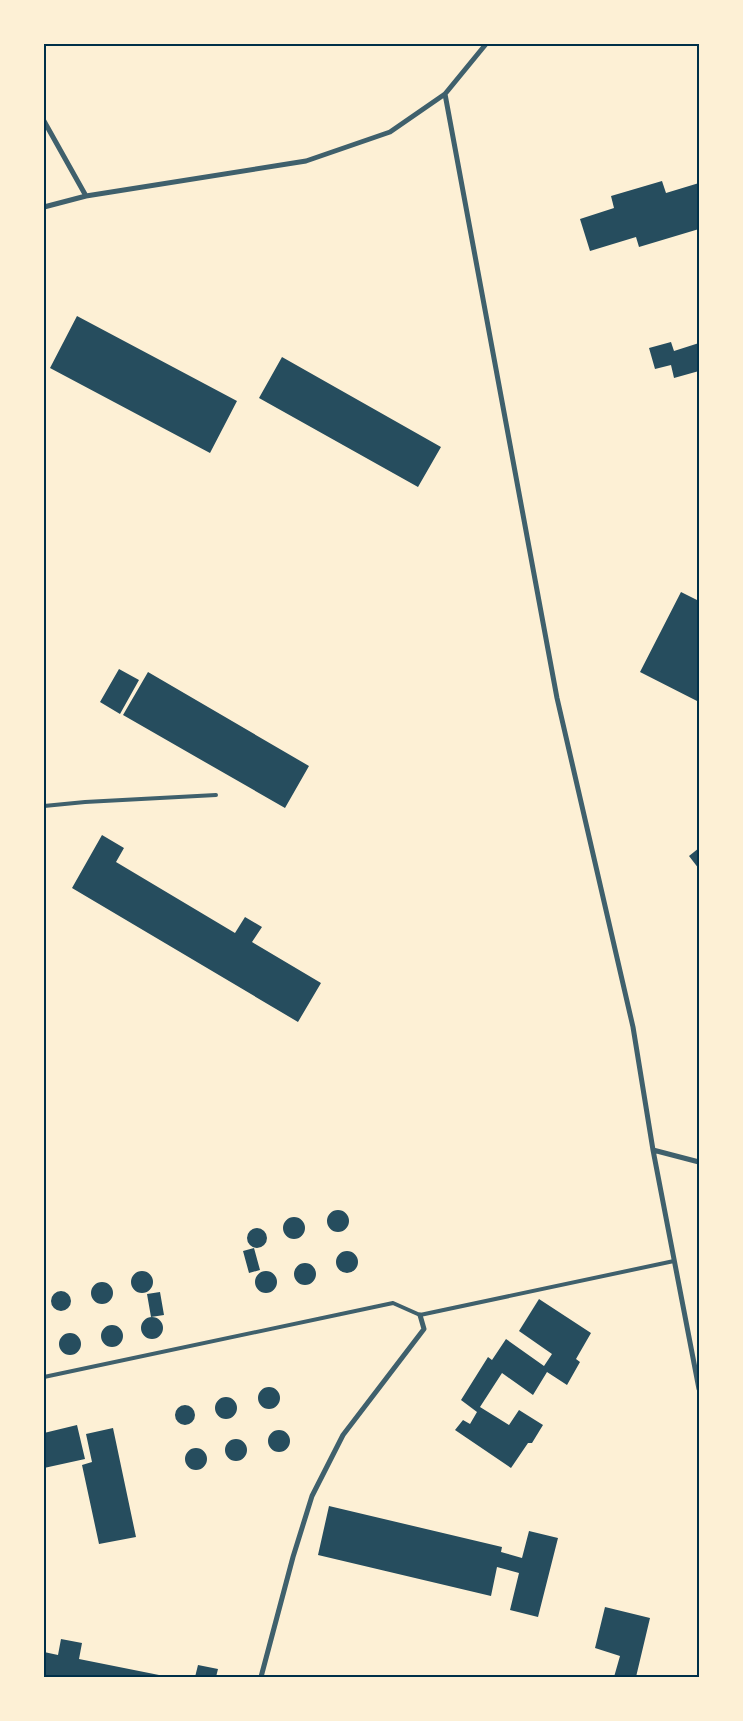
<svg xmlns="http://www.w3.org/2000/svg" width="743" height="1721" viewBox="0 0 743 1721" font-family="'Open Sans',sans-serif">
  <rect width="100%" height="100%" fill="#fdf0d5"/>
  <path fill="#264d5e" d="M 662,181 L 666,193 L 699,183 L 699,229 L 639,247 L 636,237 L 590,251 L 580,219 L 614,208 L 611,196 Z
    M 77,316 L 237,401 L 210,453 L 50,368 Z
    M 671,342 L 674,351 L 699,343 L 699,371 L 674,378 L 671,365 L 655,369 L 649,348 Z
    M 282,357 L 441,447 L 418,487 L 259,398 Z
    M 681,592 L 699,601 L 699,702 L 640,672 Z
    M 119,669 L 139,680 L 120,714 L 100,702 Z
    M 148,672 L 309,766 L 285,808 L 123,715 Z
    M 102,835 L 124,848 L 116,862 L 235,933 L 245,917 L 262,927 L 252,942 L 321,983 L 298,1022 L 72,888 Z
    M 699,848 L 699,869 L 689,856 Z
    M327 1221a11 11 0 1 1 22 0a11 11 0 1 1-22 0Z
    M283 1228a11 11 0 1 1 22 0a11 11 0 1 1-22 0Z
    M247 1238a10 10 0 1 1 20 0a10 10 0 1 1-20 0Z
    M 254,1248 L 260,1270 L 249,1273 L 243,1251 Z
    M336 1262a11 11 0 1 1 22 0a11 11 0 1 1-22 0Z
    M294 1274a11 11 0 1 1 22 0a11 11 0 1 1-22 0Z
    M131 1282a11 11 0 1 1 22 0a11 11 0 1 1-22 0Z
    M255 1282a11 11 0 1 1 22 0a11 11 0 1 1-22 0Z
    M91 1293a11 11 0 1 1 22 0a11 11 0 1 1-22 0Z
    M51 1301a10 10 0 1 1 20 0a10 10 0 1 1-20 0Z
    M 160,1292 L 164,1315 L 151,1317 L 147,1294 Z
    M 539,1299 L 591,1333 L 576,1359 L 580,1362 L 567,1385 L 547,1372 L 533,1395 L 502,1373 L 480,1407 L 509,1425 L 519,1410 L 543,1425 L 532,1443 L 528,1443 L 511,1468 L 455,1430 L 463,1420 L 470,1424 L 477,1412 L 461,1400 L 488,1357 L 492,1360 L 506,1339 L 544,1366 L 552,1354 L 519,1331 Z
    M141 1328a11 11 0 1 1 22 0a11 11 0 1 1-22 0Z
    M101 1336a11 11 0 1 1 22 0a11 11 0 1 1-22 0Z
    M59 1344a11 11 0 1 1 22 0a11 11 0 1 1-22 0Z
    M258 1398a11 11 0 1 1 22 0a11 11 0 1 1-22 0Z
    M215 1408a11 11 0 1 1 22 0a11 11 0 1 1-22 0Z
    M175 1415a10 10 0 1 1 20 0a10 10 0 1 1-20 0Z
    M 77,1425 L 85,1459 L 44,1468 L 44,1433 Z
    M 113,1428 L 136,1537 L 99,1544 L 82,1465 L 92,1462 L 86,1434 Z
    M268 1441a11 11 0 1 1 22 0a11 11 0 1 1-22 0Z
    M225 1450a11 11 0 1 1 22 0a11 11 0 1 1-22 0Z
    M185 1459a11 11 0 1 1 22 0a11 11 0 1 1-22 0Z
    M 329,1506 L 502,1547 L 501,1552 L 522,1558 L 529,1531 L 558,1538 L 538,1617 L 510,1610 L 519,1573 L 497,1567 L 491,1596 L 318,1555 Z
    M 605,1607 L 650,1618 L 636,1677 L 614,1677 L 620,1656 L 595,1648 Z
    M 61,1639 L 82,1643 L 79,1659 L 169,1677 L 44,1677 L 44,1652 L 58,1655 Z
    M 198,1665 L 218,1669 L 216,1677 L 195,1677 Z"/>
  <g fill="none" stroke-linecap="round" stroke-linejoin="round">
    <path stroke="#3f606c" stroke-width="4" d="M 44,806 L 85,802 L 216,795
      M 44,1377 L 393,1303 L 420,1315 L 674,1261"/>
    <path stroke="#3f606c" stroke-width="5" d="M 445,94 L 557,698 L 633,1027 L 653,1150 L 699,1389
      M 44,121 L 86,196
      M 44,207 L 86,196 L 306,161 L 390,132 L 445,94 L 486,44
      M 653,1150 L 699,1162
      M 261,1677 L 293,1557 L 312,1496 L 343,1435 L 424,1329 L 420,1315"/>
  </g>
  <rect width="743" height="1721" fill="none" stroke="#fdf0d5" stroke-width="90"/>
  <rect x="45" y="45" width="653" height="1631" fill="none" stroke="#003049" stroke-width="2"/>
</svg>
